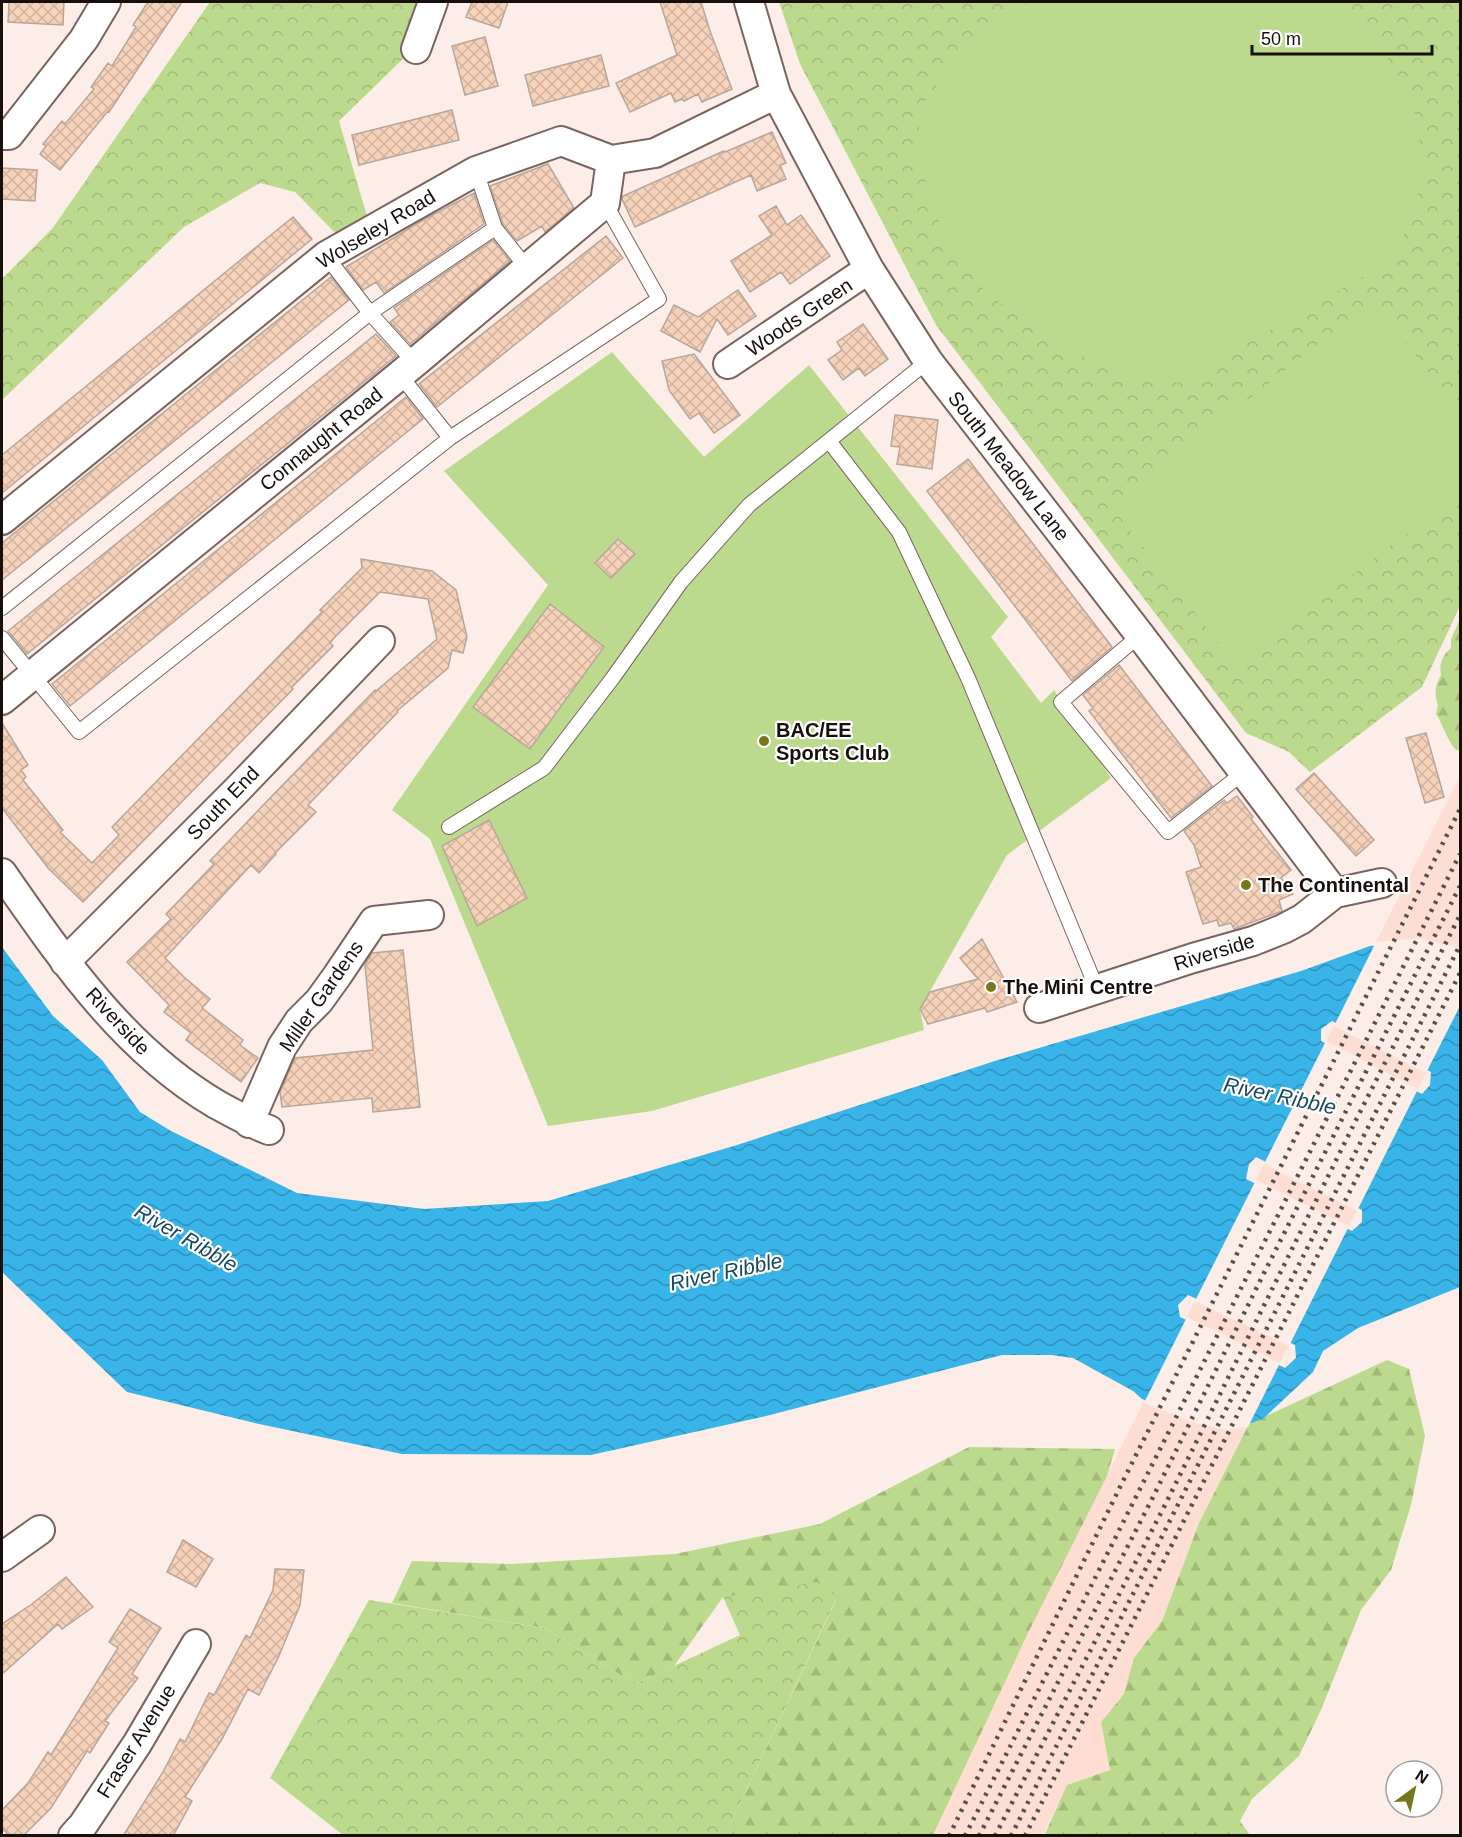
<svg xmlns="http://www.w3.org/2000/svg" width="1462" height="1837" viewBox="0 0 1462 1837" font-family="Arial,sans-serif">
  <defs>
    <pattern id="forest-firs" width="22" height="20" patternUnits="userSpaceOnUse" patternTransform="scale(1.5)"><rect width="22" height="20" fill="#bcda8d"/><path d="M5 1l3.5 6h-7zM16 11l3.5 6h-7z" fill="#a1ba78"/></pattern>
    <pattern id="park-crowns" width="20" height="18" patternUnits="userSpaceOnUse" patternTransform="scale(1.5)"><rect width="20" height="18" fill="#bcda8d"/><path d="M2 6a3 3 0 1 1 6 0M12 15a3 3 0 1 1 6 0" fill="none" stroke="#a1ba78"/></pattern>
    <pattern id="water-waves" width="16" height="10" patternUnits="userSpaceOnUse" patternTransform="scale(1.5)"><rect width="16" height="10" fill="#38b4e9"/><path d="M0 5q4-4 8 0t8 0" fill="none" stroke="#2e91bb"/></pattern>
    <pattern id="building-cross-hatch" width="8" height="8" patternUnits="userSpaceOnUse" patternTransform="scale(1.5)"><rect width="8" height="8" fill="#f5d2b9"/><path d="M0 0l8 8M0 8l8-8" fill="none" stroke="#d1b39e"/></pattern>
  </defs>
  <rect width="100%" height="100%" fill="#fcede8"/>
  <path fill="#feded3" d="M 1460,776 L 1460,1006 L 1199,1523 L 1162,1621 L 1134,1658 L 1124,1694 L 1101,1722 L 1110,1770 L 1067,1785 L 1043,1835 L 725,1836 L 1083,1522 Z"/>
  <path fill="url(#forest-firs)" d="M 1460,619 L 1460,747 L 1458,751 C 1449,746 1443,724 1436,714 L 1438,705 C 1434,693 1435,686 1441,675 C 1439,664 1442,656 1451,648 L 1451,639 Z
    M 1387,1360 L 1409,1369 L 1425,1436 L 1411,1505 L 1391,1570 L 1361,1610 L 1321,1710 L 1299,1756 L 1252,1799 L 1240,1821 L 1250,1835 L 1044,1836 L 1067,1785 L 1110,1770 L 1101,1722 L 1124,1694 L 1134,1658 L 1162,1621 L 1199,1523 L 1249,1424 Z
    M 969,1447 L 1115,1449 L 1107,1476 L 1027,1635 L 933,1835 L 725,1835 L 837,1598 L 723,1597 L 674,1666 L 635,1684 L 544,1628 L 392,1603 L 412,1561 L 512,1564 L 675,1554 L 820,1524 Z"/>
  <path fill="url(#park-crowns)" d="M 210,2 L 428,2 L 410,52 L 339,121 L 369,223 L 343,241 L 295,192 L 260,183 L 184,227 L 2,400 L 2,279 L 52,229 Z
    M 779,2 L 1460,2 L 1460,606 L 1422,687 L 1310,772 L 1289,752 L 1246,733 L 936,325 L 800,64 Z
    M 817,1582 L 837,1597 L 725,1835 L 343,1835 L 270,1778 L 369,1600 L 544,1628 L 635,1684 L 740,1635 L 723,1597 Z"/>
  <path fill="#bcda8d" d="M 1032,2 L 1337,2 L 1370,29 L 1412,100 L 1424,164 L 1413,219 L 1388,262 L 1179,383 L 1111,369 L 1043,338 L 985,291 L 941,228 L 917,155 L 921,106 L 960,55 L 1000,15 Z
    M 1373,301 L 1460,413 L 1460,492 L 1236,665 L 1112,507 Z
    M 612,352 L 704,457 L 809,365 L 1008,617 L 991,637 L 1041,703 L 1054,690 L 1111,778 L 1007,855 L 920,1009 L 924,1030 L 652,1111 L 548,1126 L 430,839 L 392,810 L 548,585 L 444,471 Z"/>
  <path fill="url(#water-waves)" fill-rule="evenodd" d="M 1419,941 L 1460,951 L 1460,1287 L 1358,1328 L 1323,1351 L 1313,1372 L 1264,1418 L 1249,1424 L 1179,1414 L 1142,1399 L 1133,1391 L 1073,1358 L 1051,1355 L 1002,1355 L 766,1416 L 591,1455 L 402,1454 L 259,1424 L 127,1392 L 2,1272 L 2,947 L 53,1016 L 102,1060 L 140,1112 L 171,1131 L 297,1193 L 424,1209 L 548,1201 L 737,1145 L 998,1060 L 1301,971 L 1370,946 ZM 1332,1021 L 1431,1072 L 1430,1085 L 1422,1094 L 1321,1041 L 1321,1029 ZM 1256,1157 L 1362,1210 L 1362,1222 L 1352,1231 L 1246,1179 L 1249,1164 ZM 1188,1295 L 1295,1345 L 1296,1358 L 1285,1368 L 1180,1317 L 1178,1305 Z"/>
  <path fill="#fcede8" d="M 1419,938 L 1460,948 L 1460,1006 L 1426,1073 L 1334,1026 L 1376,942 Z
    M 1326,1041 L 1418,1089 L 1357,1211 L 1264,1164 Z
    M 1256,1180 L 1349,1226 L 1289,1346 L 1195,1301 Z
    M 1187,1317 L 1280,1363 L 1248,1427 L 1228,1430 L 1199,1424 L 1144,1403 Z"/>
  <path fill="url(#building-cross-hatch)" stroke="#b9a69a" stroke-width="1.5" d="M 9,2 L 64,2 L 63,25 L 8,22 Z
    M 148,2 L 182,2 L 109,112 L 108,111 L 60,170 L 40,154 L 46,146 L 43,144 L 62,121 L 65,124 L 94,89 L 91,87 L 108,63 L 112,66 L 136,27 L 133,25 Z
    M 472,2 L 508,2 L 499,28 L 466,17 Z
    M 660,2 L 701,2 L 710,31 L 732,89 L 702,102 L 698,94 L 684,101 L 682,99 L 675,102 L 671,93 L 630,112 L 616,83 L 677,55 Z
    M 485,37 L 498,86 L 465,95 L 452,46 Z
    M 601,55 L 609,86 L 533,106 L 525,75 Z
    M 452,110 L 459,140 L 359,165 L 352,135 Z
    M 772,132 L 786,163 L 780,165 L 786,179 L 757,191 L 751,175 L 635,227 L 622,199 L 623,196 L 724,151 L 725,152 Z
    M 548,164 L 574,208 L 545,232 L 542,226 L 517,241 L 503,224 L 490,186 Z
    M 2,168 L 37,170 L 35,201 L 2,199 Z
    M 474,193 L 484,224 L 384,293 L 376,282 L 363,290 L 346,267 L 423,220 Z
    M 776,206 L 787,225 L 801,215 L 830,256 L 790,284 L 781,272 L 750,292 L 731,261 L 772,235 L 759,216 Z
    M 293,217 L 312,239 L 2,493 L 2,455 Z
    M 606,236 L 623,258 L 437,407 L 419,384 Z
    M 493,240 L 510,261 L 410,344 L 390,322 L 399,315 L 394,308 Z
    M 331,277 L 349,300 L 2,580 L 2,543 Z
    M 738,290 L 756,316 L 728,335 L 717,319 L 700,352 L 661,331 L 674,305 L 698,317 Z
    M 863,324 L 888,359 L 865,376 L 859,368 L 843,380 L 828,360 L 842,350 L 837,342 Z
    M 376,334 L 396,356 L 27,654 L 8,631 Z
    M 694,354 L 740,415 L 714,433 L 699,413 L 690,419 L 669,390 L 662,361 Z
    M 406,397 L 423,419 L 70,706 L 52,684 Z
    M 895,415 L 938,420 L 932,469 L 897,464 L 900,447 L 891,446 Z
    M 968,459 L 1112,647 L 1072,681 L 927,491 Z
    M 618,539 L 635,554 L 611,578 L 595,563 Z
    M 361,559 L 432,571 L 456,590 L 467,637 L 463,653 L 452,650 L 448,668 L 397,711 L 398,712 L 308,805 L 316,812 L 275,853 L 276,854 L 259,873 L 251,865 L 165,958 L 184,977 L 210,999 L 202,1008 L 243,1040 L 240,1045 L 258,1058 L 241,1082 L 186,1040 L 191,1033 L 164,1012 L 169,1005 L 127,962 L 171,919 L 166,914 L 214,864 L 210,861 L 269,799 L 375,690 L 376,691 L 437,639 L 428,599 L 380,592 L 335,637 L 330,643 L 333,646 L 292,687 L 293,689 L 83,902 L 48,868 L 2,808 L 2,723 L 28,765 L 21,770 L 26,777 L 23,780 L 63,830 L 60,832 L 92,863 L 119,835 L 112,827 L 322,612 L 320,610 L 362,568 Z
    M 550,604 L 604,647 L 530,749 L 473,707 Z
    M 1119,665 L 1212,786 L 1171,818 L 1089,711 L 1093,708 L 1083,695 Z
    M 1426,733 L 1444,797 L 1425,803 L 1406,738 Z
    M 1314,773 L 1374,840 L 1356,856 L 1296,789 Z
    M 1237,796 L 1253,817 L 1251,819 L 1291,870 L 1281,878 L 1293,894 L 1279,900 L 1282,911 L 1234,929 L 1231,923 L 1219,926 L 1217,920 L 1203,924 L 1186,872 L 1201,867 L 1194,845 L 1184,831 L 1224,800 L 1227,803 Z
    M 489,820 L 527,898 L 477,926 L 442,846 Z
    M 982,939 L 1017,1002 L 987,1012 L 985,1008 L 928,1024 L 920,1009 L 930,992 L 978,979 L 960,958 Z
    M 403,950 L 420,1107 L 373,1112 L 372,1098 L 282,1107 L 280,1092 L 295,1058 L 373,1050 L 365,965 L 372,953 Z
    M 183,1540 L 213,1559 L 196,1587 L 167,1572 Z
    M 275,1569 L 304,1570 L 300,1605 L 279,1656 L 259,1695 L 248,1689 L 222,1739 L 185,1797 L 192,1801 L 173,1836 L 123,1836 L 163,1772 L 180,1739 L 185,1742 L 209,1693 L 214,1695 L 246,1635 L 250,1638 L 273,1590 Z
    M 66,1577 L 93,1607 L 62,1629 L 58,1624 L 2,1674 L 2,1624 L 32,1604 Z
    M 130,1609 L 161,1628 L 132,1674 L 138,1678 L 105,1721 L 109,1723 L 90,1753 L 87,1751 L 51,1808 L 23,1836 L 9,1836 L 2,1828 L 2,1810 L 28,1783 L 48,1752 L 51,1755 L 118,1648 L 109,1642 Z"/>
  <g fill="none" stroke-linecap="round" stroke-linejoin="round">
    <g stroke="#79655e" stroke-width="16">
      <path id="lane" d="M 476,171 L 495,228 L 527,268
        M 326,256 L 370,313 L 414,362
        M 400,375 L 450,438
        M 829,441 L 899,532 L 968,678 L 1097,989
        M 2,608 L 370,313 L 495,228
        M 1140,635 L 1061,702 L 1168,832 L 1243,773
        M 2,638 L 79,732 L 450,438 L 659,299 L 605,203
        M 449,827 L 544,768 L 612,679 L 681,582 L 749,505 L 928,361"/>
    </g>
    <g stroke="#79655e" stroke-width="32">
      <path id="street" d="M 749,2 L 776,94 L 869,269 L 928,361 L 1140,635 L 1335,893
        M 416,49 L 433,2
        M 2,135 L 9,135 L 84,39 L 106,2
        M 728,364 L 869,269
        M 2,520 L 326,256 L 476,171 L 561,141 L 611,160 L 655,153 L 776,94
        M 2,700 L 400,375 L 605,203 L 611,160
        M 2,873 C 62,959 123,1049 216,1104 C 234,1114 250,1123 269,1130
        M 65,962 L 236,791 L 380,641
        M 1039,1008 L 1193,958 L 1253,941 L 1283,929 L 1302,919 L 1335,893 L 1382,883
        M 249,1123 L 282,1047 L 299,1021 L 319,1001 L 337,976 L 374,921 L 429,915
        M 2,1557 L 40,1530
        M 73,1836 L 83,1825 L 137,1744 L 196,1644"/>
    </g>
    <use href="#lane" stroke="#fff" stroke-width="14"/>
    <use href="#street" stroke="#fff" stroke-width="28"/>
    <path stroke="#59504c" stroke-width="4.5" stroke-dasharray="3 6" stroke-linecap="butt" d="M 949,1836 L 1122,1483 L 1460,809
      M 965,1836 L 1460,854
      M 979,1836 L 1152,1499 L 1264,1273 L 1460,886
      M 995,1836 L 1165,1505 L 1356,1120 L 1460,915
      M 1011,1836 L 1460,945
      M 1025,1836 L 1460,973"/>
  </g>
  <g fill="#78771d" stroke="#fff" stroke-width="2">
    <circle cx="764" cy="741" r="6"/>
    <circle cx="1246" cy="885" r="6"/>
    <circle cx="991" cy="987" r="6"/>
  </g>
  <g text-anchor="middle" stroke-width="4.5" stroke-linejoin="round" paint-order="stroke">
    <g font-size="20" fill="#160f0c" stroke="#fff">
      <text transform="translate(376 229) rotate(-31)" y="7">Wolseley Road</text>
      <text transform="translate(799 317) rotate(-34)" y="7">Woods Green</text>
      <text transform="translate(321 439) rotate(-39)" y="7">Connaught Road</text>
      <text transform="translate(1009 466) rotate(52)" y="7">South Meadow Lane</text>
      <text transform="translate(223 803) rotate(-46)" y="7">South End</text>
      <text transform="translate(1214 952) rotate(-17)" y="7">Riverside</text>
      <text transform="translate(321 996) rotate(-55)" y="7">Miller Gardens</text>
      <text transform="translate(118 1021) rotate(47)" y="7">Riverside</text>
      <text transform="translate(136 1741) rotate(-58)" y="7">Fraser Avenue</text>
    </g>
    <g font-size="20" font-weight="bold" fill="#160f0c" stroke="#fff" text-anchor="start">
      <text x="776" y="737">BAC/EE<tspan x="776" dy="23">Sports Club</tspan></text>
      <text x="1258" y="892">The Continental</text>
      <text x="1003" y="994">The Mini Centre</text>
    </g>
    <g font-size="21" font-style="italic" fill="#17485e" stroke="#fff">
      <text transform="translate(1280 1096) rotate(12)" y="7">River Ribble</text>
      <text transform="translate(186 1238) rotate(30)" y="7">River Ribble</text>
      <text transform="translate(726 1272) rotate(-12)" y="7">River Ribble</text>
    </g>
  </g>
  <rect width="1462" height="1837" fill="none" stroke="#160f0c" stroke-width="6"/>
  <g transform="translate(1414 1789) rotate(33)"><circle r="28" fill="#ffffff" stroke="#a29f9e" stroke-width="1.5"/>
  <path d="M0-4.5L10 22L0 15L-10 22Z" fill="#78771d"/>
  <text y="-9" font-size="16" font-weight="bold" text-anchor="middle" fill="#160f0c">N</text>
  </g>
  <path d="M1252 45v9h180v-9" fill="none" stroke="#160f0c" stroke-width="3"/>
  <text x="1261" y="45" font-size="18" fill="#160f0c" stroke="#ffffff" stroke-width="4.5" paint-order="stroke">50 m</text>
</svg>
